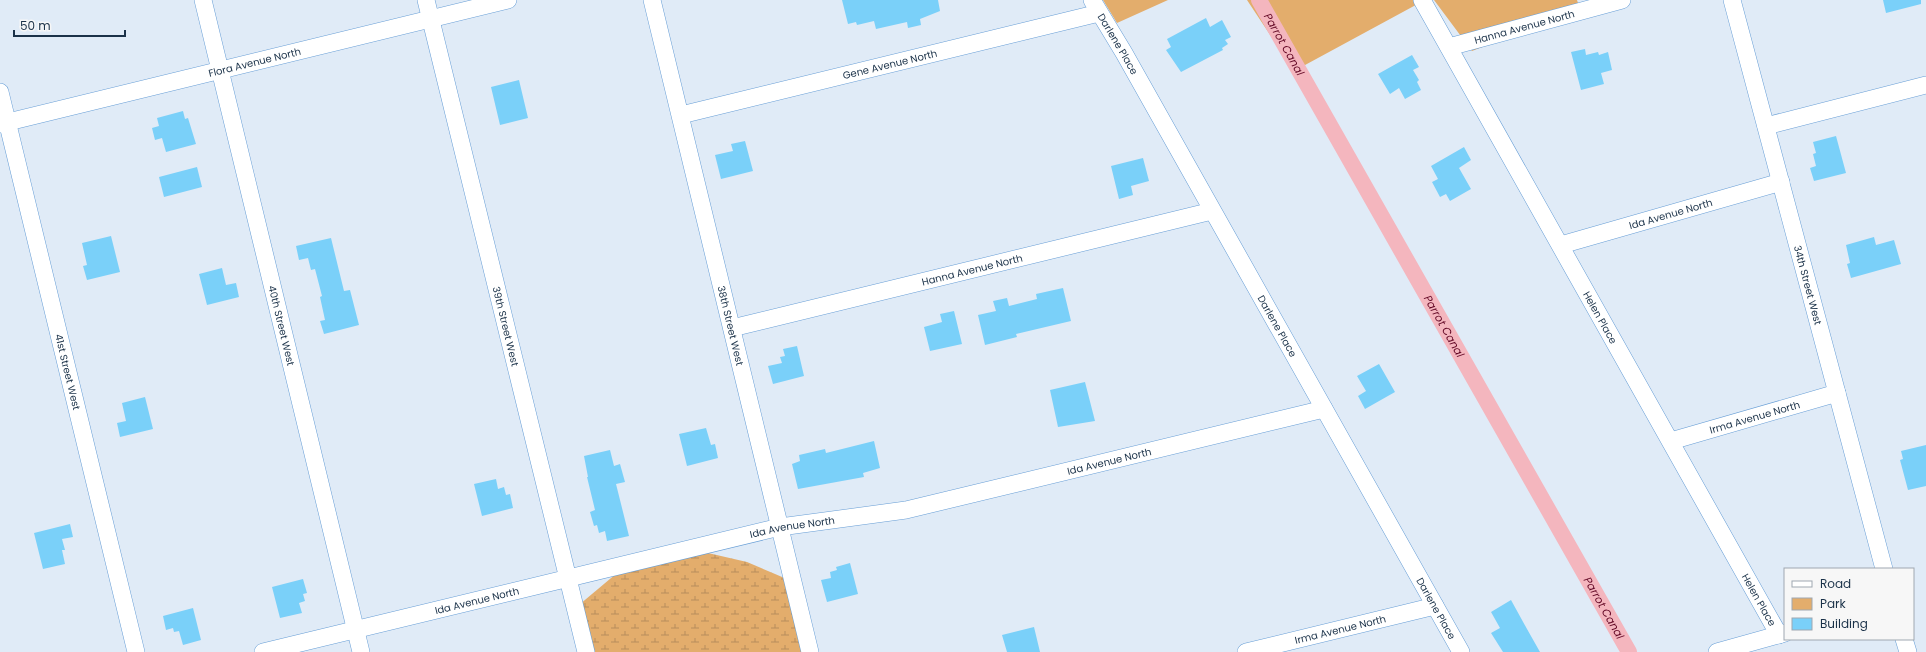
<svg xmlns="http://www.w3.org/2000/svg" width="1926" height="652" viewBox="0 0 1926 652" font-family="Poppins,sans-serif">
  <defs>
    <pattern id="wetland-marsh" width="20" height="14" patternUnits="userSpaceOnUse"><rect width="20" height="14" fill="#e3ad6c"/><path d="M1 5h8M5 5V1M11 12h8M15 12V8" fill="none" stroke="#b78d5b"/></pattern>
  </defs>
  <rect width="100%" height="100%" fill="#e0ebf7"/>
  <path fill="#e3ad6c" d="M 1103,0 L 1168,0 L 1117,23 Z
    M 1247,0 L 1425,0 L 1294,71 Z
    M 1434,0 L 1577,0 L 1580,9 L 1472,51 Z"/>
  <path fill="url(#wetland-marsh)" d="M 708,553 L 747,562 L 794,582 L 809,652 L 582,652 L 573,610 L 617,573 L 671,554 Z"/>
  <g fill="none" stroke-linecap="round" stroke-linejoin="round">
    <path stroke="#f4b6be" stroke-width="16" id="s1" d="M 1259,0 L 1629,652"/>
  </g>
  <path fill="#7ad0f9" d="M 842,0 L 938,0 L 940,11 L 920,19 L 921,25 L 908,28 L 907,22 L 876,29 L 874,21 L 857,25 L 856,22 L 848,24 Z
    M 1883,0 L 1921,0 L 1921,4 L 1886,13 Z
    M 1206,18 L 1210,27 L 1222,20 L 1231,37 L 1225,40 L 1228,44 L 1222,48 L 1223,50 L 1181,72 L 1166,50 L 1171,47 L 1167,39 Z
    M 1585,49 L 1586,55 L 1598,52 L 1599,55 L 1608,52 L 1612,70 L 1601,73 L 1604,84 L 1581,90 L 1571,52 Z
    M 1412,55 L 1419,67 L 1413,70 L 1419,80 L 1417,82 L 1421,90 L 1405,99 L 1399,88 L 1390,94 L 1378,74 Z
    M 519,80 L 528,118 L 500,125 L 491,87 Z
    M 183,111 L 185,119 L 188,118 L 196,144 L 166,152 L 162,138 L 155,140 L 152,128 L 159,126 L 157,118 Z
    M 1836,136 L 1846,173 L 1814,181 L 1810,168 L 1816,166 L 1813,154 L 1816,153 L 1813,142 Z
    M 745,141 L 753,171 L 721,179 L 715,155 L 733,151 L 731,144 Z
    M 1464,147 L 1471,160 L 1459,168 L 1471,189 L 1450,201 L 1446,194 L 1440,197 L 1432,182 L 1438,179 L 1431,166 Z
    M 1143,158 L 1149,181 L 1131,186 L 1133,195 L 1119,199 L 1111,166 Z
    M 197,167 L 202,187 L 164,197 L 159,177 Z
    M 111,236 L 120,272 L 87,280 L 83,266 L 87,265 L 82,243 Z
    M 1874,237 L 1876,245 L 1894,240 L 1901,264 L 1851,278 L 1847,264 L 1850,263 L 1846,245 Z
    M 331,238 L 344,291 L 350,290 L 359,325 L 324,334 L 320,321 L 325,320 L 320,297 L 322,296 L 315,269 L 311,270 L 308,258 L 299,260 L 296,246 Z
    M 222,268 L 226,285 L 236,283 L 239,297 L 207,305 L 199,274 Z
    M 1063,288 L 1071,321 L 1016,334 L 1017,337 L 985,345 L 978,315 L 996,311 L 993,301 L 1007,298 L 1009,306 L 1037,299 L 1036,294 Z
    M 954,311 L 962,344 L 930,351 L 924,327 L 942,322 L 940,314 Z
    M 797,346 L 804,376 L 773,384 L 768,366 L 782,363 L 780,357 L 785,356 L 783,349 Z
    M 1379,364 L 1395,392 L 1365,409 L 1358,396 L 1366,391 L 1357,376 Z
    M 1085,382 L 1095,421 L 1058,427 L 1050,390 Z
    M 145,397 L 153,429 L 120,437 L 117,423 L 126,421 L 122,403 Z
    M 706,428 L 711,445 L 715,444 L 718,458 L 687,466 L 679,434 Z
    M 874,441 L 880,468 L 863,473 L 864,477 L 798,489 L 792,464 L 800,461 L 799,455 L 825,449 L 826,453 Z
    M 1926,445 L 1926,486 L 1908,490 L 1900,460 L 1903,459 L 1901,451 Z
    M 610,450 L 614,466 L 620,464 L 625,482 L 616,484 L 629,536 L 607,541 L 605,531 L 599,533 L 597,525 L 594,526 L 590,512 L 595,510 L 587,477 L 588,477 L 584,456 Z
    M 496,479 L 498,489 L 504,487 L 506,495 L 510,494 L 513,508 L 482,516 L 474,484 Z
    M 70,524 L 73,537 L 62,539 L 65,550 L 62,550 L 65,564 L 43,569 L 34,533 Z
    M 850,563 L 858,594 L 827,602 L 821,580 L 831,578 L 830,572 L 837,570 L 836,567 Z
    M 303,579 L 307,593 L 303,594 L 305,601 L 299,603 L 302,613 L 280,618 L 272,587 Z
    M 1511,600 L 1527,629 L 1540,652 L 1503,652 L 1491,633 L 1500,628 L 1491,612 Z
    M 193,608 L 201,640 L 183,645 L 179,631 L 174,632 L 173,628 L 166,630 L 163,616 Z
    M 1034,627 L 1040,652 L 1007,652 L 1002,635 Z"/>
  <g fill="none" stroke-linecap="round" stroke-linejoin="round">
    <g stroke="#679ed6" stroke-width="18">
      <g id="minor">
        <path id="s2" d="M 203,0 L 361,652"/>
        <path id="s3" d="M 426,0 L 586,652"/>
        <path id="s4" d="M 652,0 L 810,652"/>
        <path id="s5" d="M 1092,0 L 1124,53 L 1461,652"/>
        <path id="s6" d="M 1422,0 L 1779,635"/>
        <path id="s7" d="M 1732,0 L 1884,569"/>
        <path id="s8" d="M 1449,47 L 1622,0"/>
        <path id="s9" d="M 0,92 L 136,652"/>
        <path id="s10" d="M 681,115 L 1099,13"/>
        <path id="s11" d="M 0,124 L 508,0"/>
        <path d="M 1766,126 L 1926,85"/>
        <path id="s12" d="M 1561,245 L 1781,182"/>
        <path id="s13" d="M 732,328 L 1212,211"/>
        <path id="s14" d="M 1671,441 L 1837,393"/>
        <path d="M 1904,639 L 1908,652"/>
        <path id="s15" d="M 263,652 L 780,527 L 906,510 L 1324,409"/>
        <path id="s16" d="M 1246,652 L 1435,606"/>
        <path d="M 1717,652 L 1785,633"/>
      </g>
    </g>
    <use href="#minor" stroke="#fff" stroke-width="17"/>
  </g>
  <g text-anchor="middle" stroke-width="4" stroke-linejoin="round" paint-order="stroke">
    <g font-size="10" fill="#1b3249" stroke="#f7f7f7">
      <text dy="4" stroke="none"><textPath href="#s8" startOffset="78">Hanna Avenue North</textPath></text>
      <text dy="4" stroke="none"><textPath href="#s5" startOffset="51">Darlene Place</textPath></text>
      <text dy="4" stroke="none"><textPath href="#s11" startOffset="262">Flora Avenue North</textPath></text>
      <text dy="4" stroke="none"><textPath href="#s10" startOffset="215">Gene Avenue North</textPath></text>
      <text dy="4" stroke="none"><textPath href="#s12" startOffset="114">Ida Avenue North</textPath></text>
      <text dy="4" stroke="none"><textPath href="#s13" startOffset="247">Hanna Avenue North</textPath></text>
      <text dy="4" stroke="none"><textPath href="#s7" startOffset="295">34th Street West</textPath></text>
      <text dy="4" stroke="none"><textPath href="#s6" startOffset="364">Helen Place</textPath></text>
      <text dy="4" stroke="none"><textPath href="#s2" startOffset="335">40th Street West</textPath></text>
      <text dy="4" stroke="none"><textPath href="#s3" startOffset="336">39th Street West</textPath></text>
      <text dy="4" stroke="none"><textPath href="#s4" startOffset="335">38th Street West</textPath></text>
      <text dy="4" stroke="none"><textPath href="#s5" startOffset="375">Darlene Place</textPath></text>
      <text dy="4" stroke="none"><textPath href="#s9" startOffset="288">41st Street West</textPath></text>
      <text dy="4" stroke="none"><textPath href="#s14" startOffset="87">Irma Avenue North</textPath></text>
      <text dy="4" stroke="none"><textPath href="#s15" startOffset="868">Ida Avenue North</textPath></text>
      <text dy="4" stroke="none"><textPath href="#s15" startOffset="544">Ida Avenue North</textPath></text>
      <text dy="4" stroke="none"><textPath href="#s6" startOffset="688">Helen Place</textPath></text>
      <text dy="4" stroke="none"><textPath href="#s15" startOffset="220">Ida Avenue North</textPath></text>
      <text dy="4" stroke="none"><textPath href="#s5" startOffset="699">Darlene Place</textPath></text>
      <text dy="4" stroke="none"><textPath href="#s16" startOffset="97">Irma Avenue North</textPath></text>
    </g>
    <g font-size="11" font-style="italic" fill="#640926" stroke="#f7f7f7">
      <text dy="4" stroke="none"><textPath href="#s1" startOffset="51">Parrot Canal</textPath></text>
      <text dy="4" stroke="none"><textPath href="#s1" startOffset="375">Parrot Canal</textPath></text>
      <text dy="4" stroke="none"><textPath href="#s1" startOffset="699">Parrot Canal</textPath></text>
    </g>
  </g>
  <rect x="1784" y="568" width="130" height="72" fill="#f7f7f7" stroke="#9fa8b1"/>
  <rect x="1792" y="581" width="20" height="6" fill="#ffffff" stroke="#9fa8b1"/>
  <text x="1820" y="588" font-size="12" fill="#1b3249">Road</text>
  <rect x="1792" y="598" width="20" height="12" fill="#e3ad6c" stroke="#9fa8b1"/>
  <text x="1820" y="608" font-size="12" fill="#1b3249">Park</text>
  <rect x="1792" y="618" width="20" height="12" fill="#7ad0f9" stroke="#9fa8b1"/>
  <text x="1820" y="628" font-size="12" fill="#1b3249">Building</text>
  <path d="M14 30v6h111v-6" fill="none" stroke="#1b3249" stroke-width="2"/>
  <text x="20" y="30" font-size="12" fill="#1b3249" stroke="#f7f7f7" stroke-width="3" paint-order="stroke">50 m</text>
</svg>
